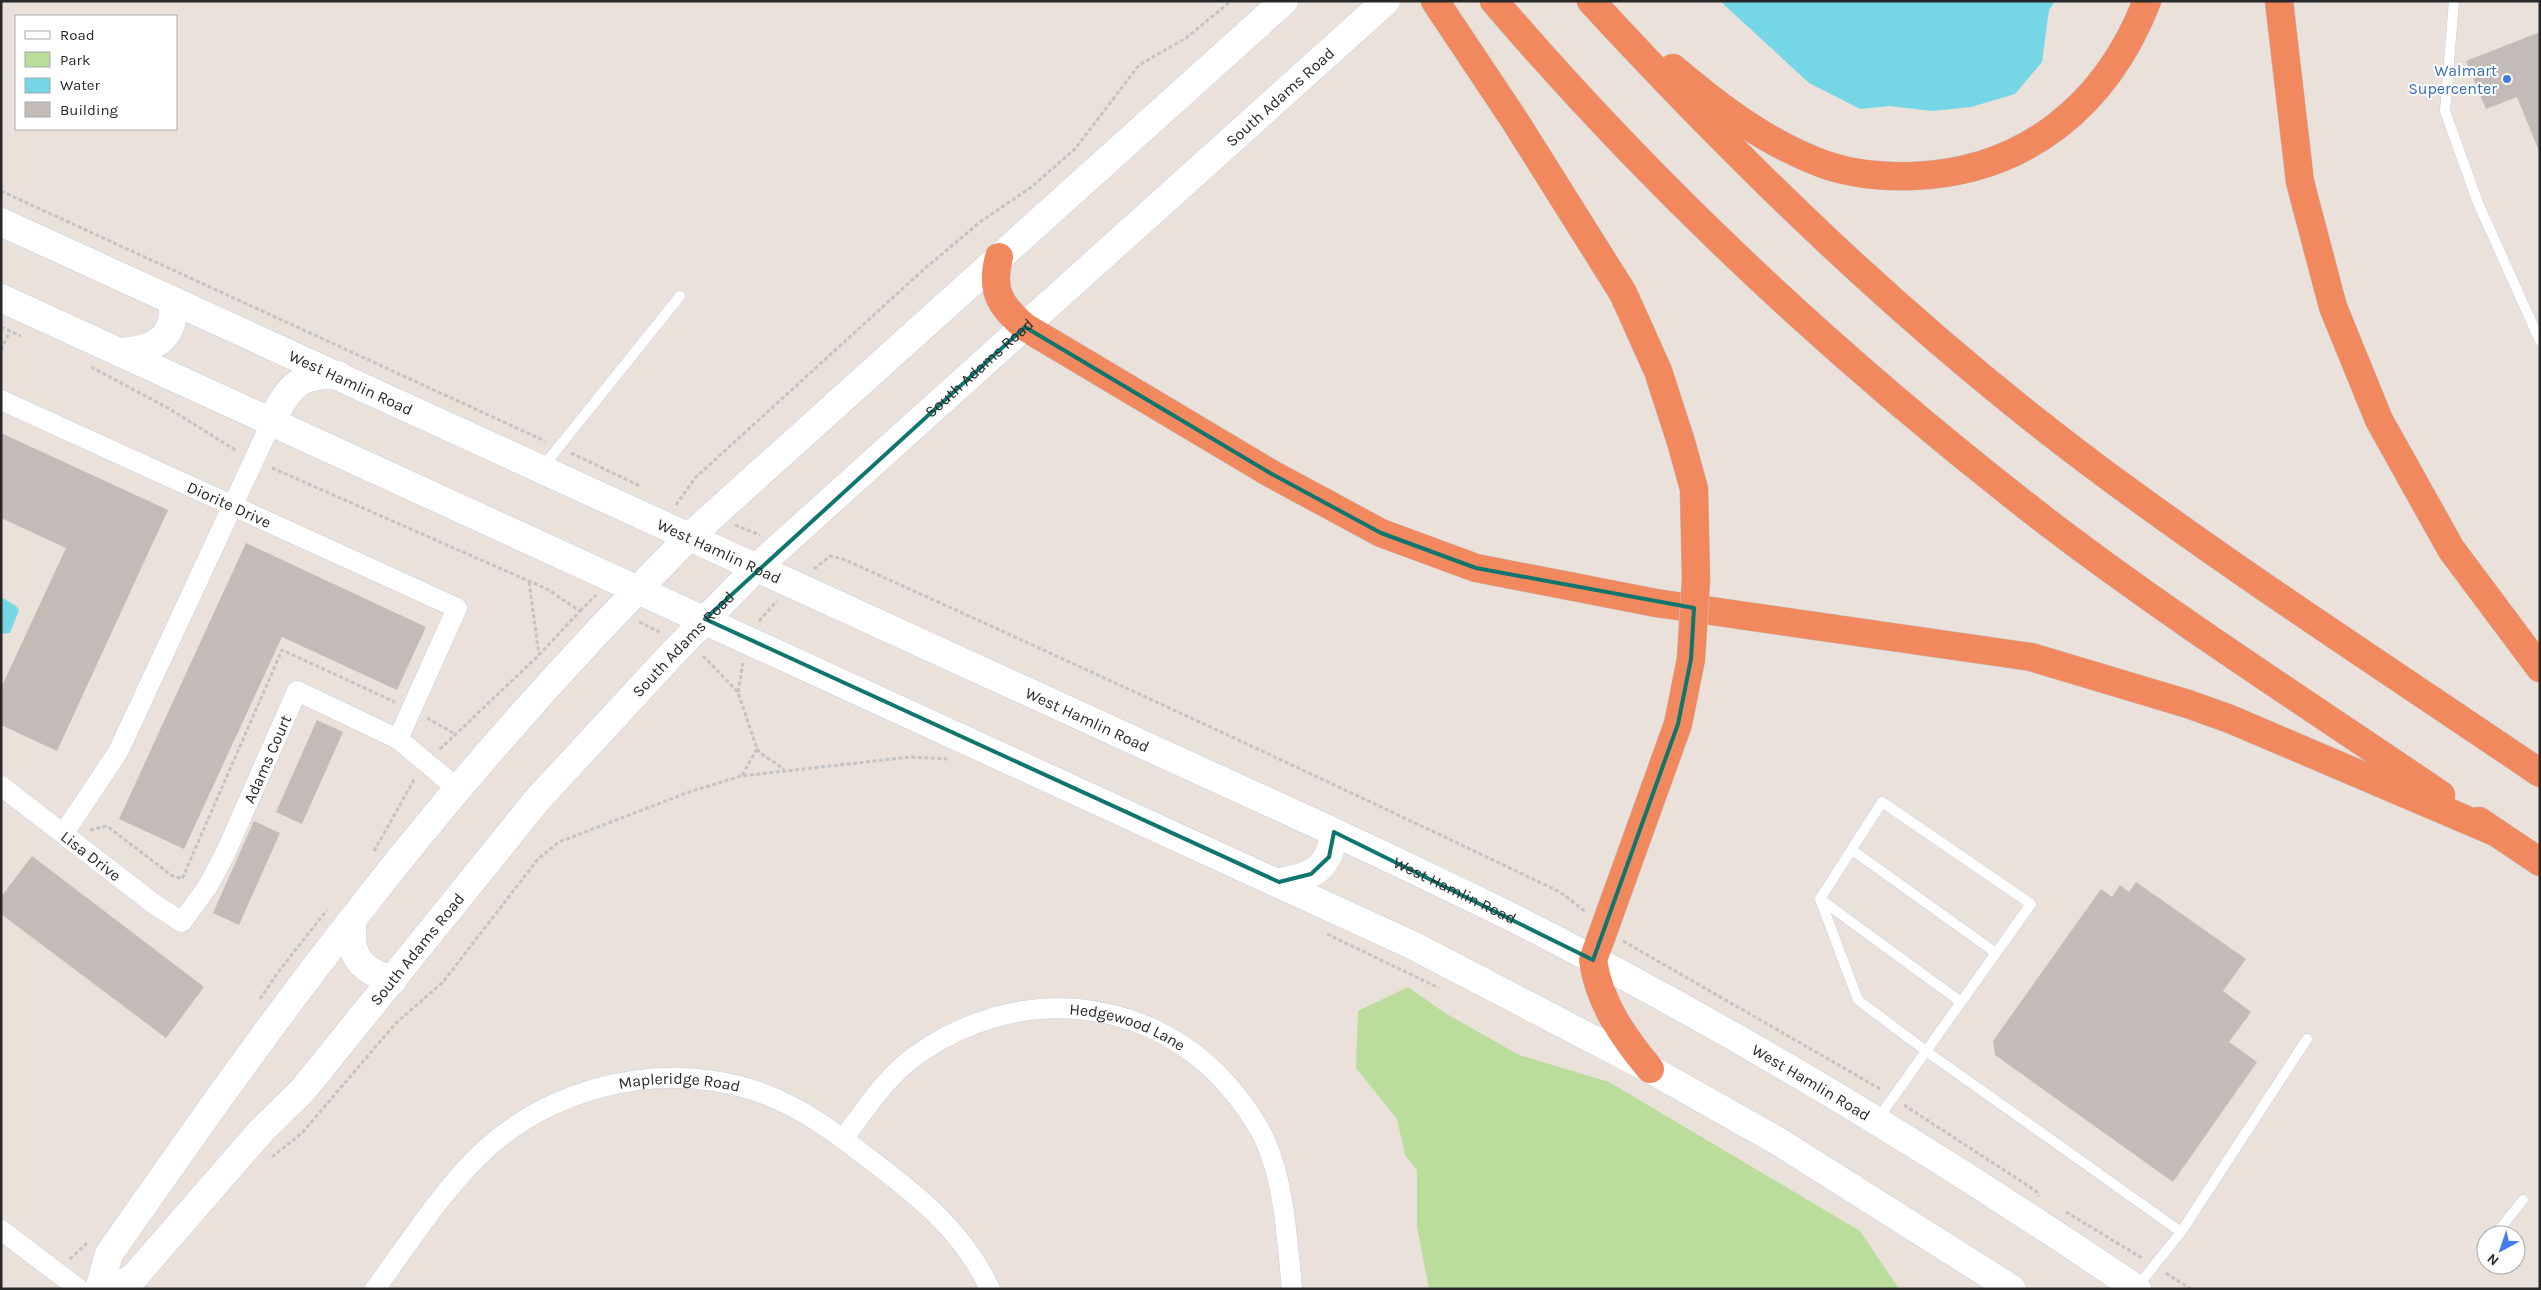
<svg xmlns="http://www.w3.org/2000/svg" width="2541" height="1290" viewBox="0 0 2541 1290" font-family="Karla,sans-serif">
  <rect width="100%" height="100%" fill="#eae1db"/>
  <path fill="#badd9b" d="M 1408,987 L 1445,1013 L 1519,1055 L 1609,1082 L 1860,1231 L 1899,1289 L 1429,1289 L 1417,1227 L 1417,1170 L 1405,1155 L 1397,1119 L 1356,1068 L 1358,1011 Z"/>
  <path fill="#75d7e5" d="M 1720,1 L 2055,1 L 2049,10 L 2042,62 L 2015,94 L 1971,107 L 1932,111 L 1890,106 L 1860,109 L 1809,83 Z
    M 1,597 L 16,606 L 19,610 L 10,633 L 1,634 Z"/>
  <path fill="#c2bbb8" d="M 2540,32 L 2540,151 L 2539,151 L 2517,97 L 2486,109 L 2466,61 Z
    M 1,433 L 168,510 L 57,751 L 1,725 L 1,688 L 66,548 L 1,518 Z
    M 246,543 L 426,627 L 397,690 L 282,637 L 184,849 L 119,819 Z
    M 317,720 L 343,732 L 302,824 L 276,812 Z
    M 254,821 L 280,833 L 239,925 L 213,913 Z
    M 32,856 L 204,987 L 166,1038 L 1,914 L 1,897 Z
    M 2136,882 L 2246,959 L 2223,991 L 2251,1012 L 2229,1042 L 2257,1062 L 2173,1182 L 1995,1055 L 1993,1041 L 2101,889 L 2112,897 L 2120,885 L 2129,892 Z"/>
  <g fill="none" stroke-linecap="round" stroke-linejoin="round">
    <g stroke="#c9cfd9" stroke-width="11">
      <path id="lane" d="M 2454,1 L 2445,111 L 2478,203 L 2540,341
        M 542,468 L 680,296
        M 1852,850 L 1996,953
        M 1820,899 L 1961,1002
        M 1877,1120 C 1928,1048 1979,976 2031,904 L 1882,802 L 1820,899 L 1858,1000 L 1926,1051 L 2181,1232
        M 2495,1235 L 2523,1200
        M 2484,1249 L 2486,1246
        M 2137,1287 L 2181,1232 L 2307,1039"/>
    </g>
    <g stroke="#c9cfd9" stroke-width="21">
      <g id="street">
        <path id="s1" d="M 1,400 L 457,608 L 398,739"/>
        <path id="s2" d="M 1,786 L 154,904 L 182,922 L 208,886 L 225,854 L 297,691 L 398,739 L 458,789"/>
        <path d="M 64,833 L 118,752 L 272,421"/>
        <path id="s3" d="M 843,1139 C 866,1109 887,1075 918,1054 C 1015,986 1142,993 1224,1081 C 1240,1099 1255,1119 1265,1140 C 1285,1186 1287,1240 1292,1289"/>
        <path d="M 1,1230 L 79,1289"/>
        <path id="s4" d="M 375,1289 C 410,1242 443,1188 487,1148 C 567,1076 694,1055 791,1106 C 815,1118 838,1135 859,1151 C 911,1190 962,1228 990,1289"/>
      </g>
    </g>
    <g stroke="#c9cfd9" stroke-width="29">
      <g id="secondary">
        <path id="s5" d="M 1,222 L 1334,832 C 1399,863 1463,893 1527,925 C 1738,1032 1941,1156 2137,1289"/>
        <path d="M 1,298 L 1412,945 L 1650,1069 L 1781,1143 L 2012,1289"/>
        <path d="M 119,352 C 153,351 178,338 172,300"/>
        <path d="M 272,421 C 288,387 300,373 338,375"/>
        <path d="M 1279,882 C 1313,877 1330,869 1334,832"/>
        <path d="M 353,918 C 348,954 358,970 393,980"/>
        <path d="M 99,1289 L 109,1254 C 188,1141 267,1028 352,920 C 456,785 569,658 689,537 L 1284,1"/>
        <path id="s6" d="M 115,1289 L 135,1276 L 261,1131 L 302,1091 L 538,799 L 672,654 L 756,568 L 1386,1"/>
      </g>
    </g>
    <g stroke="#c3c3c3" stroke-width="29">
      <path id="highway" d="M 1435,1 L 1515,121 L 1623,293 L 1658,371 L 1681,442 L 1694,489 L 1696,579
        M 1494,1 C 1659,194 1846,367 2047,522 C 2174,619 2309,705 2441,795
        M 1591,1 C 1746,169 1910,328 2093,465 C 2238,573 2390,671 2540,773
        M 2279,1 L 2300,182 L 2333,307 L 2379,420 L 2451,549 L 2540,668
        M 1673,68 C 1719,107 1766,143 1823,164 C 1851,174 1883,177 1913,176 C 2026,172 2107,104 2147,1
        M 999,257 C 990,290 1000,306 1025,327 L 1270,473 L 1381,533 L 1476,568 L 1656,603 L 2031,657 L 2188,704 L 2230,719 L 2495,832
        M 2479,821 L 2540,862
        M 1650,1069 C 1623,1037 1599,1002 1593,960 L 1678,724 L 1691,659"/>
    </g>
    <path stroke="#c3c3c3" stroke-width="3" stroke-dasharray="4 2.5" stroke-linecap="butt" d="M 1,191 L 545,441
      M 1,327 L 21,336
      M 1,350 L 10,331
      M 91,367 L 168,408 L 237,451
      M 571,453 L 640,486
      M 272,468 L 547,589 L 580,611 L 539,655 L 439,750
      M 676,505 L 695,478 L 922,271 L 980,222 L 1030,188 L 1075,149 L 1139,65 L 1186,38 L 1231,1
      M 735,525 L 760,535
      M 814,569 L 830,556 L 843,559 C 1083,667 1322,778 1560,892 L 1586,912
      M 529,582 L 539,655
      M 580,611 L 596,595
      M 759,621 L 777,601
      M 639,622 L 660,632
      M 703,656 L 738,692 L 757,749 L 742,775
      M 738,692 L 743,663
      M 427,718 L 455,734
      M 757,749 L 763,755 L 784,769
      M 90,830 L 107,826 L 171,875 L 182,879 L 282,650 L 395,702
      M 374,851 L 415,778
      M 1327,934 L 1439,988
      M 1623,941 L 1882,1090
      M 260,999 L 279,971 L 327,910
      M 1904,1105 L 2036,1191 L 2039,1196
      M 272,1157 L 302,1133 L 396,1023 L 443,982 L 538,859 L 559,842 L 689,792 L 741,776 L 910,757 L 947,759
      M 2066,1212 L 2142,1258
      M 70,1259 L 87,1243
      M 2166,1273 L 2191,1289"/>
    <use href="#lane" stroke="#fff" stroke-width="10"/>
    <use href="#street" stroke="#fff" stroke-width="20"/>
    <use href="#secondary" stroke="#fff" stroke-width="28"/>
    <use href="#highway" stroke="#f2895e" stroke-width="28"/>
    <g stroke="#c3c3c3" stroke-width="29" stroke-linecap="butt">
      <path id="highway-bridge" d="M 1691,659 L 1696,579"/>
    </g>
    <use href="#highway-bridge" stroke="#f2895e" stroke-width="28"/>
  </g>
  <path fill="none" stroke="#0f766e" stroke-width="4" stroke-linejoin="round" d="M 1025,327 L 1270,473 L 1381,533 L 1476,568 L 1694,608 L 1691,659 L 1678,724 L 1593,960 L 1334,832 L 1329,857 L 1311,874 L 1279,882 L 705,619 Z"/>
  <circle fill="#3f7fe0" stroke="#fff" stroke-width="2" cx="2507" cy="79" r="5"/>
  <g text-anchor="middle" stroke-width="4" stroke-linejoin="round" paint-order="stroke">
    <g font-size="16" fill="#366cbe" stroke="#fff" text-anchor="end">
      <text x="2497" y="76">Walmart<tspan x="2497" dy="18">Supercenter</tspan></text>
    </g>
    <g font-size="16" fill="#282828" stroke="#fff">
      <text dy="6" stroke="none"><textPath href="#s6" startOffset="1671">South Adams Road</textPath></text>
      <text dy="6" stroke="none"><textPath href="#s6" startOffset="1266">South Adams Road</textPath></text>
      <text dy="6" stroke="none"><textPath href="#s5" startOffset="385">West Hamlin Road</textPath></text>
      <text dy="6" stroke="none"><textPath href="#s1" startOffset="251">Diorite Drive</textPath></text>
      <text dy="6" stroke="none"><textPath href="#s5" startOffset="790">West Hamlin Road</textPath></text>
      <text dy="6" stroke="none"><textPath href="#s6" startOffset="861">South Adams Road</textPath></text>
      <text dy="6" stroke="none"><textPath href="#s5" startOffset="1195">West Hamlin Road</textPath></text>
      <text dy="6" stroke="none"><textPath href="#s2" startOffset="411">Adams Court</textPath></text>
      <text dy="6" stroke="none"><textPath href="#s2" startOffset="114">Lisa Drive</textPath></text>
      <text dy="6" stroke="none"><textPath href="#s5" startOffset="1600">West Hamlin Road</textPath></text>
      <text dy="6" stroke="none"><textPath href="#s6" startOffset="456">South Adams Road</textPath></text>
      <text dy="6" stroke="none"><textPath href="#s3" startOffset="336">Hedgewood Lane</textPath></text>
      <text dy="6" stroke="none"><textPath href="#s5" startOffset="2005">West Hamlin Road</textPath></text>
      <text dy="6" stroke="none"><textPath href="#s4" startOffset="390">Mapleridge Road</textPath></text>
    </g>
  </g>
  <rect width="2541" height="1290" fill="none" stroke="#282828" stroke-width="5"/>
  <rect x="15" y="15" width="162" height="115" fill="#ffffff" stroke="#a9a9a9"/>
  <rect x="25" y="31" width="25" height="8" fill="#ffffff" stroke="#a9a9a9"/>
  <text x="60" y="40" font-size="15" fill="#282828">Road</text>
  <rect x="25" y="52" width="25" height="15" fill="#badd9b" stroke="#a9a9a9"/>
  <text x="60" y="65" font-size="15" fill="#282828">Park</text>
  <rect x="25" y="78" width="25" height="15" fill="#75d7e5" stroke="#a9a9a9"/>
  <text x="60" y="90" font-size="15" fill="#282828">Water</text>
  <rect x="25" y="102" width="25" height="15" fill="#c2bbb8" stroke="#a9a9a9"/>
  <text x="60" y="115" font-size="15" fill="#282828">Building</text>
  <g transform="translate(2501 1250) rotate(220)"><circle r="24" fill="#ffffff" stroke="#a9a9a9"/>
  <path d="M0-4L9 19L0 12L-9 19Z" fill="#457cec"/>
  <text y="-8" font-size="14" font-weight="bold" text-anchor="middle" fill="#282828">N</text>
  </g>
</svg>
